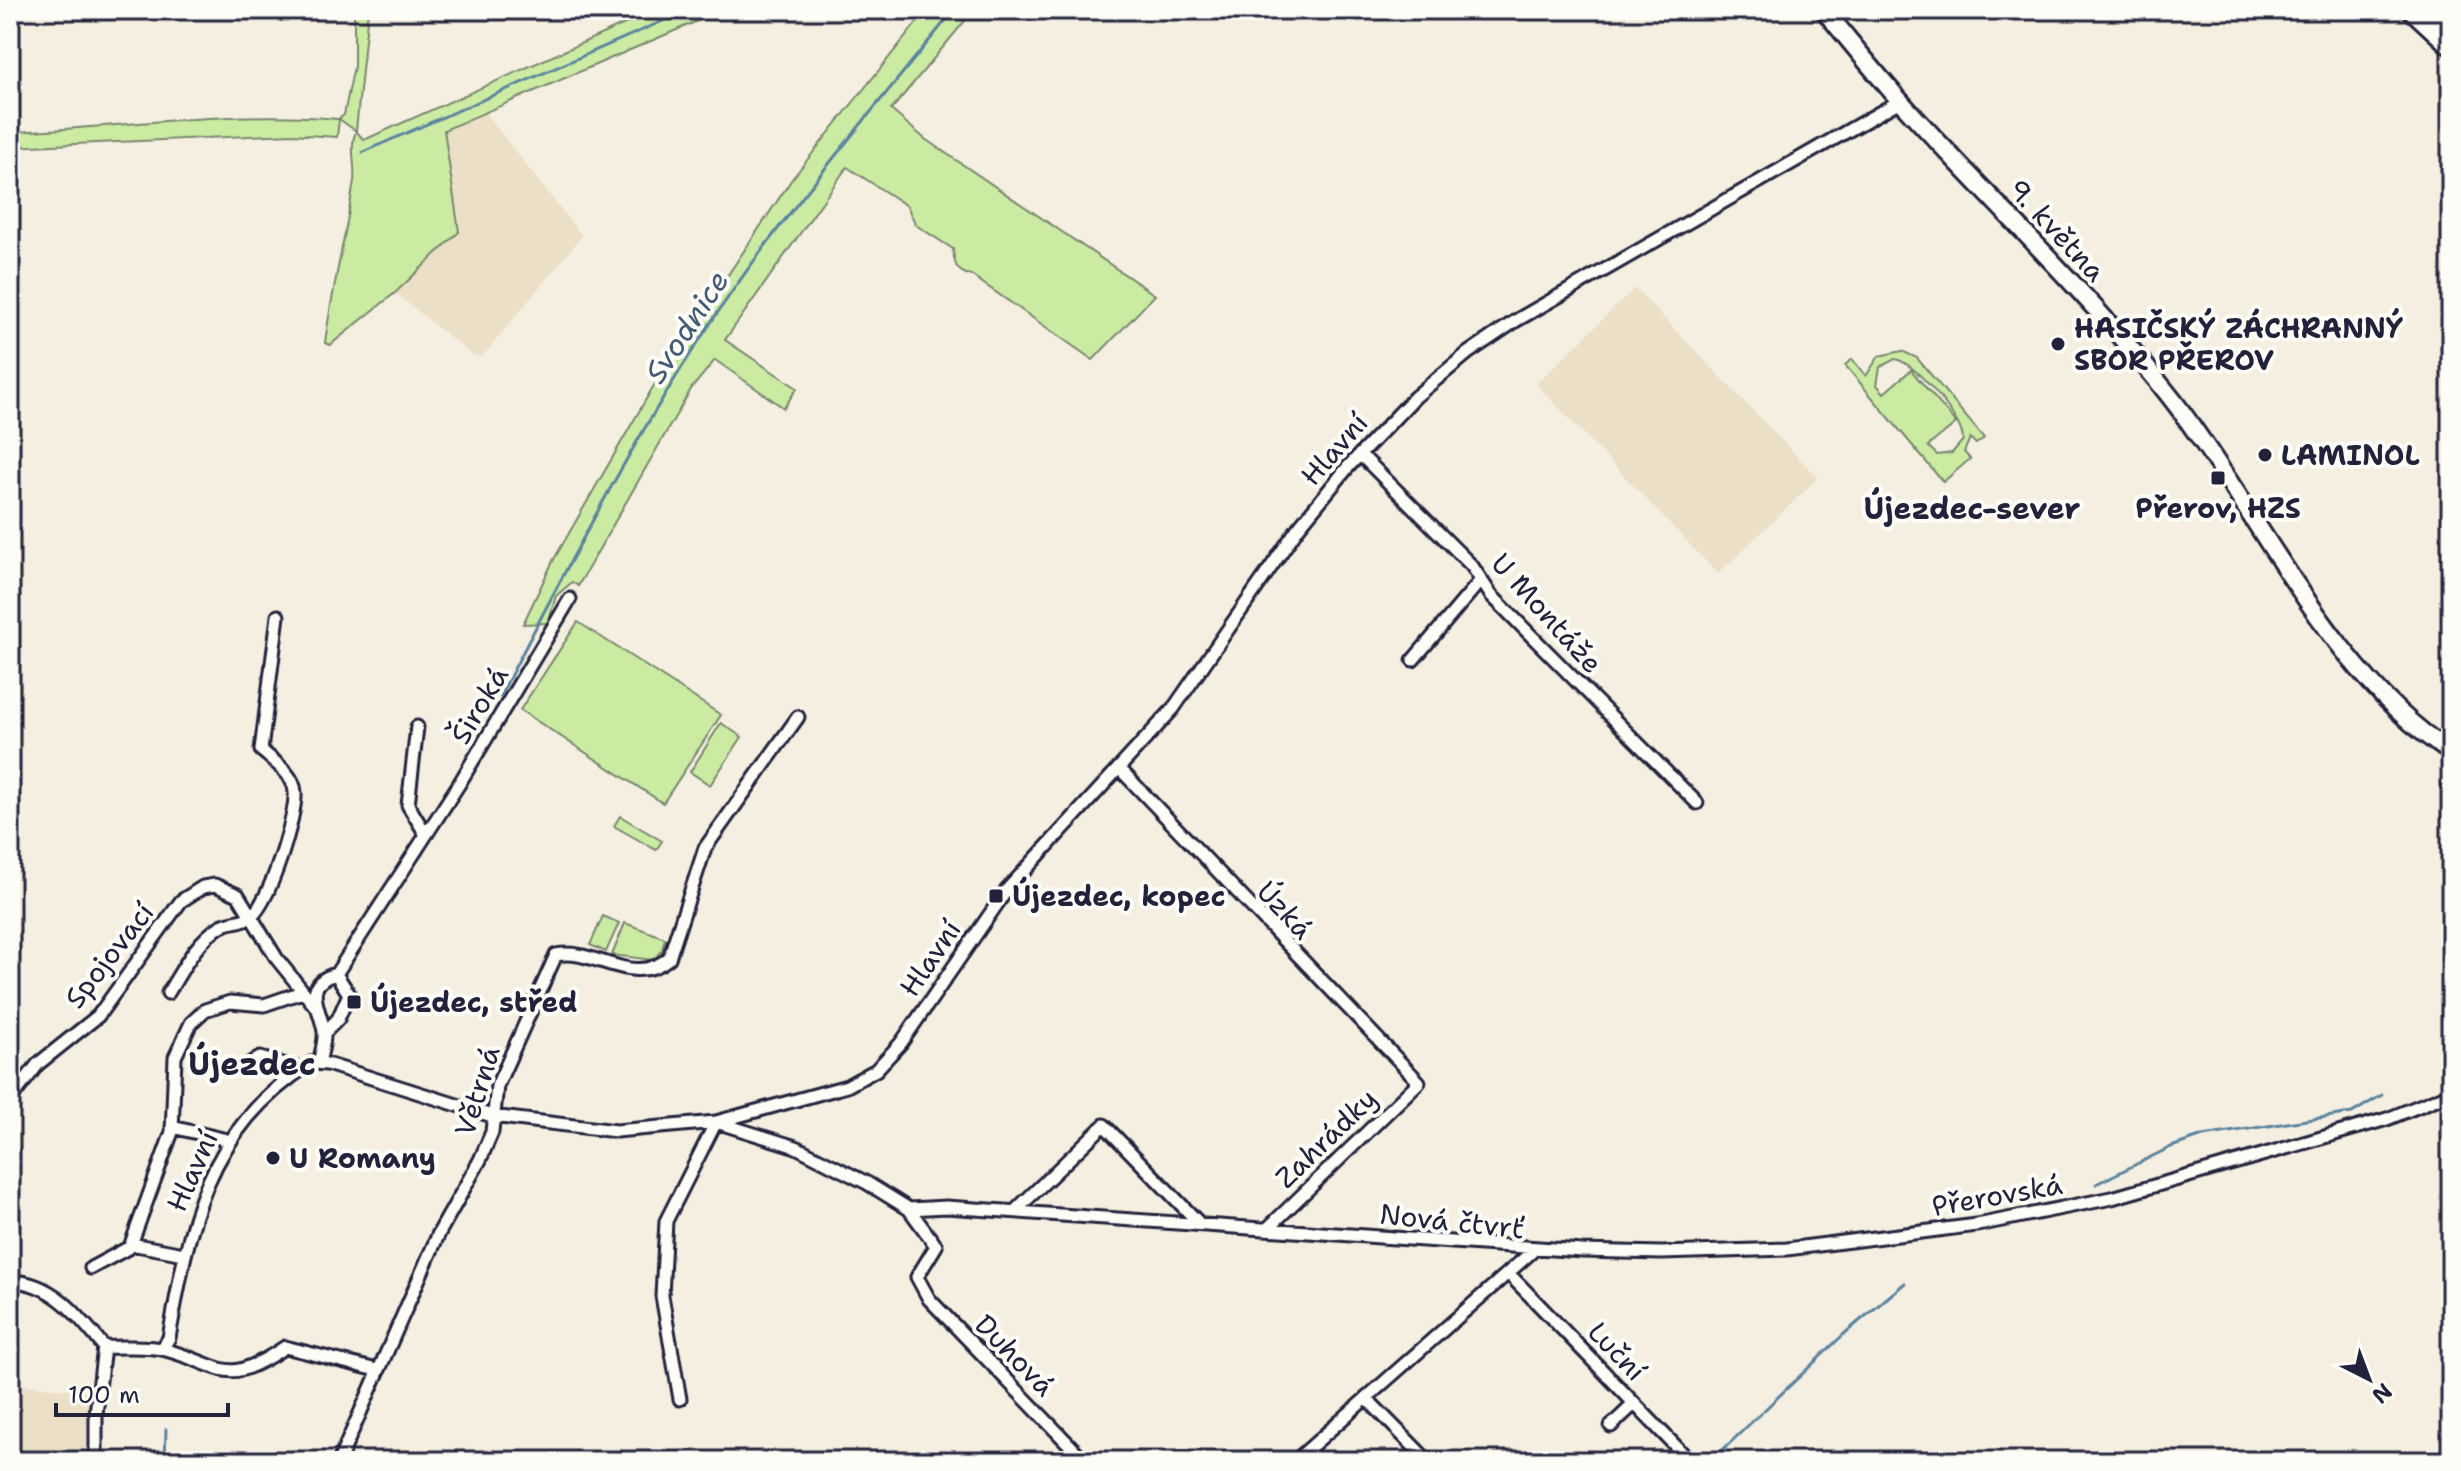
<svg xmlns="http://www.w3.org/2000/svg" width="2461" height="1471" viewBox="0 0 2461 1471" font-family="'Shantell Sans',sans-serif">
  <rect width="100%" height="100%" fill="#f5efe1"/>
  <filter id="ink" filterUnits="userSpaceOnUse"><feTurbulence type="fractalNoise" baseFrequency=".0125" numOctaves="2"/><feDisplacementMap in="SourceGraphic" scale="16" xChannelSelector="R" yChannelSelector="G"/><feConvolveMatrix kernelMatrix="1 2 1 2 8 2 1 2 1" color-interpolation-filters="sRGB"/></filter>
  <g filter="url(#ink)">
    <path fill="#ebdfc7" d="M 485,113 L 582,236 L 481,358 L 472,355 L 395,293 L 459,232 L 444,130 Z
      M 1635,288 L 1818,478 L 1718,574 L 1536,384 Z
      M 17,1384 L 91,1392 L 90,1461 L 17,1461 Z"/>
    <path fill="#cceba2" stroke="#77866e" stroke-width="2" fill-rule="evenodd" d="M 354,10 L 368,10 L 356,131 L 364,140 L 656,10 L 723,10 L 444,130 L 459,232 L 395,293 L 330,345 L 325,343 C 332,289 346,235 354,181 C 356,164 349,147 356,131 L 339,119 L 337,137 L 291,134 L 10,147 L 10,132 C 119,128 229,109 338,119 L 344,115 L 354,66 Z
      M 927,10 L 974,10 L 891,110 L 925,139 L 1155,295 L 1093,360 L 971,275 C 956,273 954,263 953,249 L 916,225 L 907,206 L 847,167 L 725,340 L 797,388 L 784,408 L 715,360 L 691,389 L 578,586 L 572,582 L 556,596 L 548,623 L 523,624 L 553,561 L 653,387 L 792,179 Z
      M 1902,351 L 1917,358 L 1984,438 L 1976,444 L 1970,438 L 1964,452 L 1970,459 L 1943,482 L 1845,365 L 1852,359 L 1866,376 L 1879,356 ZM 1895,359 C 1914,361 1964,421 1963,440 L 1952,453 L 1937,455 L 1928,446 L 1956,423 L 1911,370 L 1884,393 L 1877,385 L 1880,367 Z
      M 578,622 L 721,715 L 663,803 L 520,710 Z
      M 721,723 L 742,737 L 710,785 L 690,772 Z
      M 620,816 L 662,841 L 656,850 L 614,826 Z
      M 603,916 L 619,923 L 606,952 L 590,945 Z
      M 625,923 L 665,938 L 662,950 L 653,960 L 612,955 Z"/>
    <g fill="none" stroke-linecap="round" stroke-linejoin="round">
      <path stroke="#5a839f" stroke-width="3" d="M 363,152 L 688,10
        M 500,696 C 581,540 662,382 768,242 C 827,163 892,87 954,10
        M 2096,1184 L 2171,1147 L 2203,1136 L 2352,1113 L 2382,1095
        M 165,1461 L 166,1429
        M 1711,1461 L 1844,1334 L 1905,1283"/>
      <g stroke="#22223b" stroke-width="17">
        <path id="street" d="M 1360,454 L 1472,566 L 1491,595 L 1697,803
          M 1413,660 L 1481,580
          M 417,727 L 408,805 L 425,833
          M 1119,768 L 1419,1082 L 1267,1229
          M 168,993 C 183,969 196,941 221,926 C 230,921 242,922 250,917 C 269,906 297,814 295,792 C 294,774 272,760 261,750 L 278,616
          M 324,1033 L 338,1019 L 349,994 L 336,974
          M 319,1063 C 321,1054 325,1041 324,1032 C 321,1009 300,984 336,974 L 459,784 L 570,599
          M 244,1067 L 260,1058 L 301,1069
          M 10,1100 L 38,1064 L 98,1016 L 181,901 L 203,887 L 215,885 L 238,895 L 277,959 L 315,1006
          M 172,1127 L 227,1140
          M 909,1209 L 946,1207 L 1582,1251 L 1662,1253 L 1787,1249 L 1977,1225 L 2112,1198 L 2387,1119 L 2451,1093
          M 1015,1211 L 1104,1125 L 1198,1222
          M 131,1244 L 184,1254
          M 91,1268 L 130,1247 L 172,1132 L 175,1057 L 191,1023 L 205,1010 L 230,1002 L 264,1005 L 302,992
          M 1509,1274 L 1690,1461
          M 10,1281 C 52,1281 80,1317 104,1347
          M 104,1347 C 122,1348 148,1345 166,1350 C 227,1367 224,1388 285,1347 L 377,1370
          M 162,1349 L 169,1338 C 189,1224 206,1130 311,1063 L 327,1064 L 492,1116 L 616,1131 L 716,1122 L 847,1086 L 876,1070 L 901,1043 L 1006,891 L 1173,709 L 1298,528 L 1348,467 L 1415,397 L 1468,353 L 1517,320 L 1900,101
          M 1366,1398 L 1428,1461
          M 680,1399 L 662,1296 L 666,1221 L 716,1122 L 796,1147 L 867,1183 L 909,1209 L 936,1246 L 917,1277 L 929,1299 L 1085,1461
          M 1611,1426 L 1634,1404
          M 96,1461 L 96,1414 L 104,1347
          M 339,1461 L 439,1233 L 480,1160 L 492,1132 L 497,1086 L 556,955 C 595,947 632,989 669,958 L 705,848 L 798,717
          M 1295,1461 L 1535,1249"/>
      </g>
      <g stroke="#22223b" stroke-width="22">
        <path id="secondary" d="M 1824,10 C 1850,41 1875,73 1902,103 C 1993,203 2092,296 2175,403 C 2256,509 2338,684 2451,752"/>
      </g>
      <g stroke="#22223b" stroke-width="22">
        <path id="primary" d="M 2411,10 L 2451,47
          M 2429,10 L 2451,30"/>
      </g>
      <use href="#street" stroke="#fdfcf7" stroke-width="11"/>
      <use href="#secondary" stroke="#fdfcf7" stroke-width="16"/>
      <use href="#primary" stroke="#fdfcf7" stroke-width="16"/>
    </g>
  </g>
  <g fill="#22223b" stroke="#fdfcf7" stroke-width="3">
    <circle cx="2058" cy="344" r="8"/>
    <circle cx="2265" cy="455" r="8"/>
    <rect x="2210" y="470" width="16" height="16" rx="4"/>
    <rect x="988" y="888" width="16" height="16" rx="4"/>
    <rect x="346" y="994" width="16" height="16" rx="4"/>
    <circle cx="273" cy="1158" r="8"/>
  </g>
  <g text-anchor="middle" stroke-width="8" stroke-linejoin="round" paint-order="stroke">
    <g font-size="28" fill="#22223b" stroke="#fdfcf7">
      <text transform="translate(2057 230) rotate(47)" y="10">9. května</text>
      <text transform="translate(1334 449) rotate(-49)" y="10">Hlavní</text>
      <text transform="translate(1547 613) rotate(48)" y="10">U Montáže</text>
      <text transform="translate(479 705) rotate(-59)" y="10">Široká</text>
      <text transform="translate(1285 910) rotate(47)" y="10">Úzká</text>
      <text transform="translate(109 955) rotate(-52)" y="10">Spojovací</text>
      <text transform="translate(930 958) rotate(-56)" y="10">Hlavní</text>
      <text transform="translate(477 1091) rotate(-73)" y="10">Větrná</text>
      <text transform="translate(1326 1138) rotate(-44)" y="10">Zahrádky</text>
      <text transform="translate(192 1171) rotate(-66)" y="10">Hlavní</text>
      <text transform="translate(1997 1195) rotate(-10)" y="10">Přerovská</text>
      <text transform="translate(1452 1221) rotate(6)" y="10">Nová čtvrť</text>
      <text transform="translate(1617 1351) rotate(46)" y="10">Luční</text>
      <text transform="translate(1015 1355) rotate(46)" y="10">Duhová</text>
    </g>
    <g font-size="28" font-weight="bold" fill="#22223b" stroke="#fdfcf7" text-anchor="start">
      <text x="2074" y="338">HASIČSKÝ ZÁCHRANNÝ<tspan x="2074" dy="32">SBOR PŘEROV</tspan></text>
      <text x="2281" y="465">LAMINOL</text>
      <text x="2218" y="518" text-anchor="middle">Přerov, HZS</text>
      <text x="1012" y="906">Újezdec, kopec</text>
      <text x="370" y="1012">Újezdec, střed</text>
      <text x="289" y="1168">U Romany</text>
    </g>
    <g font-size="30" font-style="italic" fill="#435a75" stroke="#fdfcf7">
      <text transform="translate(687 327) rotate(-57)" y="10">Svodnice</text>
    </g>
    <g font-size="30" font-weight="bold" fill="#22223b" stroke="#fdfcf7">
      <text x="1972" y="519">Újezdec-sever</text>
    </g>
    <g font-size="32" font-weight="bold" fill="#22223b" stroke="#fdfcf7">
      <text x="252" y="1075">Újezdec</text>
    </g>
  </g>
  <rect width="2461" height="1471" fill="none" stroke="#fdfcf7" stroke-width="40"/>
  <rect x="20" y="20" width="2421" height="1431" fill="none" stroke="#22223b" stroke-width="3" filter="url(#ink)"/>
  <g transform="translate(2369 1379) rotate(138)" stroke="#fdfcf7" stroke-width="6" paint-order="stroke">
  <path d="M0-6L14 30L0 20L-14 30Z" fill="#22223b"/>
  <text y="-12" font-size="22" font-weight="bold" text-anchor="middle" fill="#22223b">N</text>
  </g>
  <path d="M56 1403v12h172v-12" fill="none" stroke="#22223b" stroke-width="4"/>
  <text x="68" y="1403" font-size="24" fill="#22223b" stroke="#fdfcf7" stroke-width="6" paint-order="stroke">100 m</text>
</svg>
